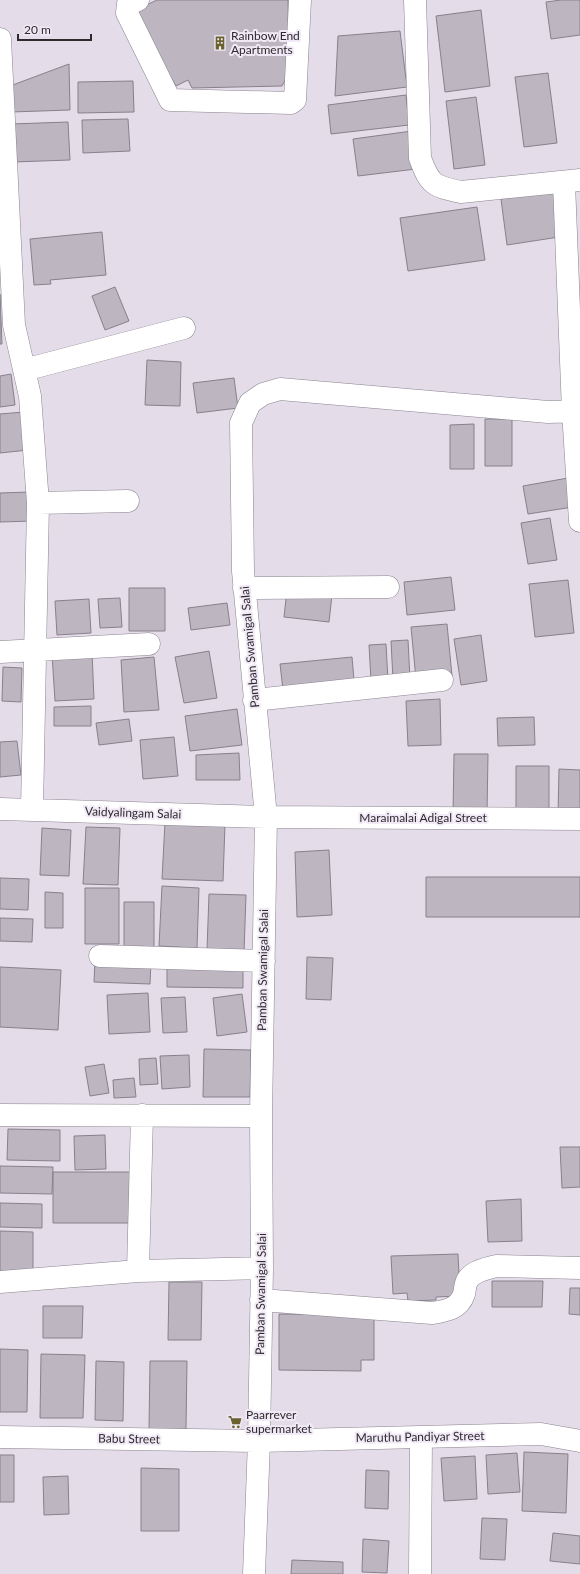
<svg xmlns="http://www.w3.org/2000/svg" width="580" height="1574" viewBox="0 0 580 1574" font-family="Lato,sans-serif">
  <rect width="100%" height="100%" fill="#e4dde9"/>
  <path fill="#bdb6c1" stroke="#88818c" d="M 157,0 L 288,0 L 289,73 L 282,86 L 192,88 L 188,80 L 176,86 L 133,13 L 140,8 Z
    M 561,0 L 580,0 L 580,35 L 551,39 L 546,2 Z
    M 481,10 L 490,86 L 445,92 L 436,16 Z
    M 400,31 L 407,87 L 335,96 L 338,36 Z
    M 69,64 L 70,110 L 11,112 L 10,86 Z
    M 548,73 L 557,143 L 524,147 L 515,77 Z
    M 133,81 L 134,112 L 78,113 L 78,82 Z
    M 406,95 L 409,125 L 331,134 L 328,105 Z
    M 476,97 L 485,165 L 454,169 L 446,101 Z
    M 128,119 L 130,151 L 83,153 L 82,120 Z
    M 68,122 L 70,160 L 13,162 L 11,124 Z
    M 412,131 L 416,169 L 358,176 L 353,139 Z
    M 553,191 L 559,237 L 507,245 L 501,199 Z
    M 477,207 L 485,260 L 408,271 L 400,218 Z
    M 102,232 L 106,275 L 50,280 L 51,284 L 34,285 L 30,239 Z
    M 115,287 L 129,321 L 105,330 L 92,296 Z
    M 0,294 L 2,344 L 0,344 Z
    M 147,360 L 181,362 L 180,406 L 145,405 Z
    M 11,374 L 15,405 L 0,407 L 0,376 Z
    M 234,378 L 238,408 L 197,413 L 193,383 Z
    M 24,412 L 28,450 L 0,453 L 0,414 Z
    M 485,419 L 512,419 L 512,466 L 485,466 Z
    M 474,424 L 474,469 L 450,469 L 450,425 Z
    M 568,478 L 573,507 L 528,514 L 523,486 Z
    M 30,492 L 32,521 L 0,522 L 0,493 Z
    M 550,518 L 557,560 L 528,564 L 521,523 Z
    M 451,577 L 455,610 L 407,615 L 404,582 Z
    M 568,580 L 574,633 L 535,637 L 529,584 Z
    M 129,588 L 165,588 L 165,631 L 129,631 Z
    M 287,590 L 332,595 L 329,622 L 284,617 Z
    M 120,598 L 122,627 L 100,628 L 98,599 Z
    M 89,599 L 91,633 L 57,635 L 55,601 Z
    M 227,603 L 230,625 L 191,630 L 188,608 Z
    M 447,624 L 452,676 L 416,679 L 411,627 Z
    M 481,635 L 487,681 L 461,685 L 454,639 Z
    M 408,640 L 410,679 L 393,680 L 391,641 Z
    M 386,644 L 388,681 L 371,681 L 369,645 Z
    M 209,651 L 217,698 L 184,703 L 175,657 Z
    M 92,652 L 94,699 L 55,701 L 52,654 Z
    M 154,657 L 159,710 L 124,712 L 121,660 Z
    M 352,657 L 354,680 L 283,690 L 280,664 Z
    M 3,667 L 22,668 L 21,702 L 2,701 Z
    M 440,699 L 441,745 L 408,746 L 406,701 Z
    M 91,706 L 91,726 L 54,726 L 54,707 Z
    M 237,709 L 242,745 L 190,751 L 185,716 Z
    M 534,717 L 535,745 L 498,746 L 497,718 Z
    M 129,719 L 132,741 L 99,745 L 96,723 Z
    M 174,737 L 178,776 L 143,779 L 140,740 Z
    M 17,741 L 21,775 L 0,777 L 0,742 Z
    M 239,753 L 240,780 L 196,780 L 196,755 Z
    M 454,754 L 488,754 L 487,814 L 453,814 Z
    M 516,766 L 549,766 L 549,815 L 516,815 Z
    M 559,769 L 580,770 L 580,815 L 558,814 Z
    M 165,822 L 225,824 L 223,881 L 162,879 Z
    M 86,827 L 120,828 L 118,885 L 83,884 Z
    M 42,828 L 71,830 L 69,876 L 40,875 Z
    M 329,850 L 332,915 L 297,917 L 295,852 Z
    M 426,877 L 580,877 L 580,917 L 426,917 Z
    M 0,878 L 29,879 L 28,910 L 0,909 Z
    M 162,886 L 199,888 L 197,948 L 159,946 Z
    M 85,888 L 119,888 L 119,944 L 85,944 Z
    M 45,892 L 63,893 L 63,928 L 45,928 Z
    M 209,894 L 246,895 L 244,952 L 207,950 Z
    M 124,902 L 154,902 L 154,947 L 124,948 Z
    M 0,918 L 33,919 L 32,942 L 0,941 Z
    M 307,957 L 333,958 L 331,1000 L 306,999 Z
    M 95,960 L 151,961 L 150,984 L 94,982 Z
    M 0,967 L 61,970 L 58,1030 L 0,1027 Z
    M 167,968 L 243,969 L 243,988 L 167,987 Z
    M 148,993 L 150,1032 L 109,1034 L 107,995 Z
    M 242,994 L 247,1032 L 217,1036 L 213,998 Z
    M 185,997 L 187,1032 L 163,1033 L 161,998 Z
    M 204,1049 L 251,1050 L 250,1097 L 203,1097 Z
    M 189,1055 L 190,1087 L 162,1089 L 160,1056 Z
    M 156,1058 L 158,1084 L 140,1085 L 139,1059 Z
    M 104,1064 L 109,1093 L 90,1096 L 85,1067 Z
    M 134,1078 L 136,1097 L 114,1098 L 113,1080 Z
    M 8,1129 L 60,1130 L 60,1161 L 7,1160 Z
    M 105,1135 L 106,1169 L 75,1170 L 74,1136 Z
    M 560,1147 L 580,1147 L 580,1187 L 562,1188 Z
    M 0,1166 L 53,1167 L 52,1194 L 0,1193 Z
    M 53,1172 L 130,1172 L 129,1223 L 53,1223 Z
    M 521,1199 L 522,1241 L 488,1242 L 486,1201 Z
    M 0,1203 L 42,1204 L 42,1228 L 0,1227 Z
    M 0,1231 L 33,1232 L 33,1273 L 0,1273 Z
    M 458,1254 L 460,1296 L 436,1297 L 436,1300 L 408,1301 L 407,1293 L 393,1294 L 391,1256 Z
    M 492,1281 L 543,1281 L 542,1307 L 492,1307 Z
    M 169,1282 L 202,1282 L 201,1340 L 168,1340 Z
    M 570,1288 L 580,1288 L 580,1315 L 569,1314 Z
    M 43,1306 L 83,1306 L 82,1338 L 43,1338 Z
    M 279,1314 L 374,1315 L 374,1360 L 361,1360 L 361,1371 L 279,1370 Z
    M 0,1349 L 28,1350 L 27,1412 L 0,1412 Z
    M 41,1354 L 85,1355 L 83,1418 L 40,1418 Z
    M 96,1361 L 124,1362 L 123,1421 L 95,1420 Z
    M 150,1361 L 187,1361 L 186,1429 L 149,1429 Z
    M 524,1452 L 568,1454 L 566,1513 L 522,1511 Z
    M 517,1453 L 520,1492 L 488,1494 L 486,1455 Z
    M 0,1455 L 14,1455 L 14,1502 L 0,1502 Z
    M 475,1456 L 477,1499 L 444,1501 L 441,1458 Z
    M 141,1468 L 179,1469 L 179,1531 L 141,1531 Z
    M 366,1470 L 389,1471 L 388,1509 L 365,1508 Z
    M 68,1476 L 69,1514 L 44,1515 L 43,1477 Z
    M 482,1518 L 507,1519 L 505,1560 L 480,1559 Z
    M 553,1533 L 580,1536 L 580,1564 L 550,1561 Z
    M 363,1539 L 389,1541 L 387,1573 L 362,1572 Z
    M 292,1560 L 343,1562 L 343,1574 L 291,1574 Z"/>
  <g fill="none" stroke-linecap="round" stroke-linejoin="round">
    <g stroke="#8a838e" stroke-width="23">
      <path id="minor" d="M 138,0 L 128,4 L 127,13 L 170,100 L 291,103 L 295,100 L 300,0
        M 415,0 L 420,158 C 430,185 433,186 461,192 L 580,180
        M 0,39 L 14,325 L 30,396 L 38,503 L 32,810
        M 564,183 L 573,411 L 580,521
        M 24,370 L 184,328
        M 38,503 L 128,501
        M 244,588 L 388,587
        M 0,652 L 149,644
        M 254,700 L 442,680
        M 0,809 L 266,817 L 580,819
        M 100,956 L 264,961
        M 0,1115 L 261,1116
        M 142,1115 L 138,1271 L 262,1268
        M 0,1282 L 138,1271
        M 261,1300 L 432,1313 C 446,1311 459,1309 464,1294 C 465,1290 465,1285 467,1281 C 472,1271 486,1269 496,1266 L 580,1268
        M 0,1437 L 259,1441 L 541,1434 L 580,1441
        M 254,1574 L 259,1441 L 262,1268 L 261,1116 L 266,817 L 243,571 L 241,423 L 250,403 L 263,394 L 280,389 L 548,412 L 580,411
        M 420,1574 L 421,1437"/>
    </g>
    <use href="#minor" stroke="#fff" stroke-width="22"/>
  </g>
  <defs>
    <g id="building-bare" transform="scale(1.08)"><path d="M-4-6H4V6H1V3H-1V6H-4ZM-2.5-4.3h1.7v1.8h-1.7ZM.8-4.3h1.7v1.8H.8ZM-2.5-1h1.7V.8h-1.7ZM.8-1h1.7V.8H.8Z" fill="#69622f" stroke="#f1eaf6" stroke-width="2.5" paint-order="stroke"/></g>
    <g id="supermarket-bare" transform="scale(1.08)"><path d="M-6-5.5h2.5l.6 2H6L4.5 2H-2.5L-4.4-4H-6ZM-1.5 3.2a1.3 1.3 0 1 0 .1 0ZM3 3.2a1.3 1.3 0 1 0 .1 0Z" fill="#69622f" stroke="#f1eaf6" stroke-width="2.5" paint-order="stroke"/></g>
  </defs>
  <g fill-rule="evenodd">
    <use href="#building-bare" x="220" y="43"/>
    <use href="#supermarket-bare" x="235" y="1422"/>
  </g>
  <g text-anchor="middle" stroke-width="4" stroke-linejoin="round" paint-order="stroke">
    <g font-size="12" fill="#2d2a2e" stroke="#f1eaf6" text-anchor="start">
      <text x="231" y="40">Rainbow End<tspan x="231" dy="14">Apartments</tspan></text>
      <text x="246" y="1419">Paarrever<tspan x="246" dy="14">supermarket</tspan></text>
    </g>
    <g font-size="12" fill="#2d2a2e" stroke="#f1eaf6">
      <text transform="translate(250 647) rotate(-95)" y="4">Pamban Swamigal Salai</text>
      <text transform="translate(133 813) rotate(2)" y="4">Vaidyalingam Salai</text>
      <text x="423" y="822">Maraimalai Adigal Street</text>
      <text transform="translate(263 970) rotate(-89)" y="4">Pamban Swamigal Salai</text>
      <text transform="translate(261 1294) rotate(-89)" y="4">Pamban Swamigal Salai</text>
      <text transform="translate(420 1437) rotate(-1)" y="4">Maruthu Pandiyar Street</text>
      <text transform="translate(129 1439) rotate(1)" y="4">Babu Street</text>
    </g>
  </g>
  <path d="M18 34v6h73v-6" fill="none" stroke="#2d2a2e" stroke-width="2"/>
  <text x="24" y="34" font-size="12" fill="#2d2a2e" stroke="#f1eaf6" stroke-width="3" paint-order="stroke">20 m</text>
</svg>
